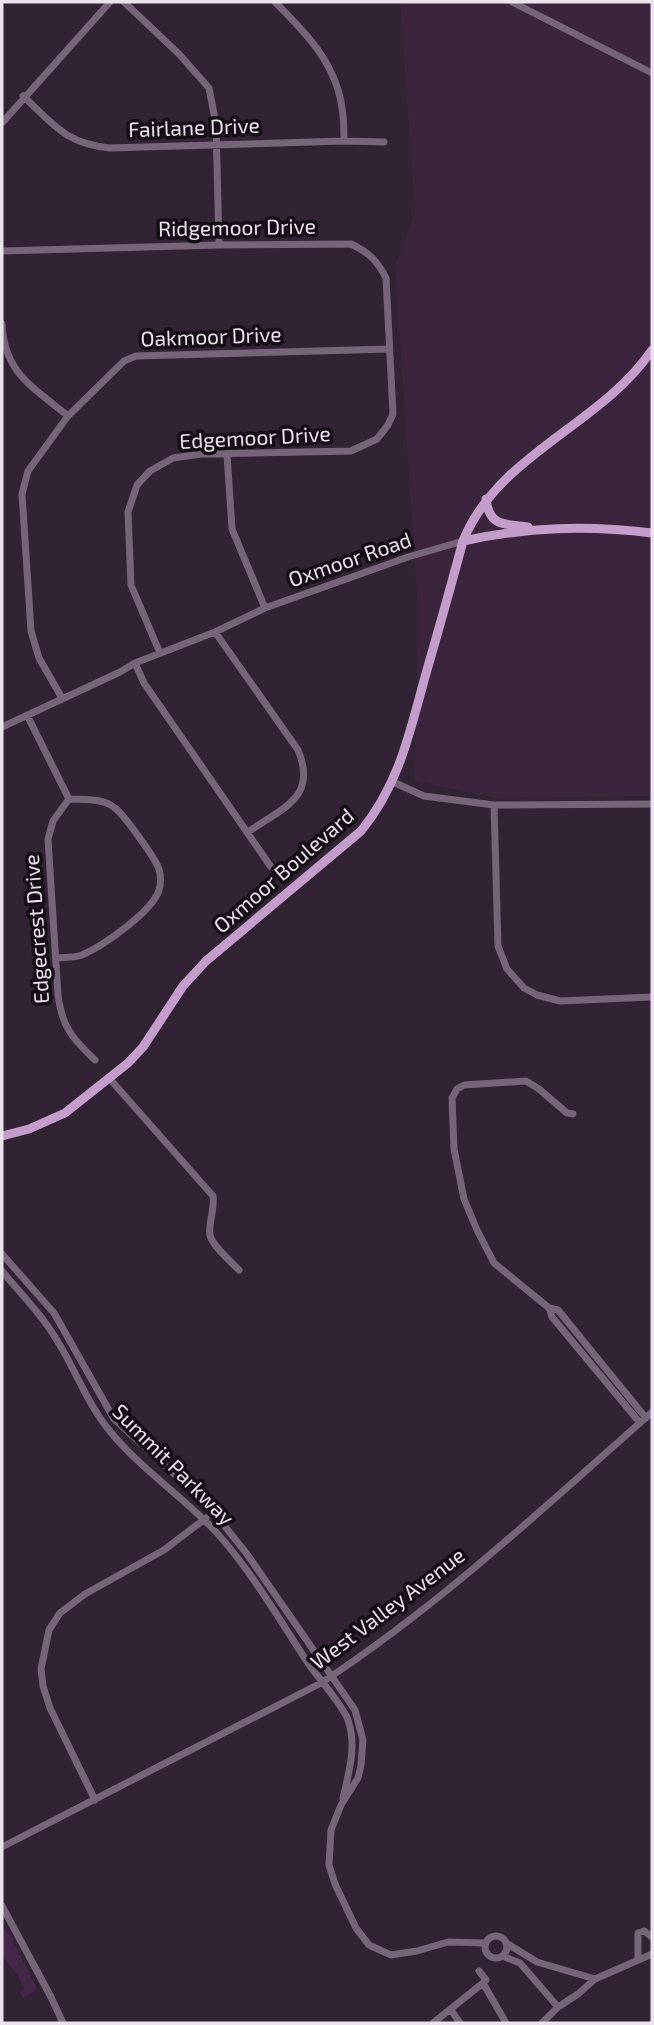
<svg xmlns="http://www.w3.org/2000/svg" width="654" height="2025" viewBox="0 0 654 2025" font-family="'Exo 2',sans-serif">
  <rect width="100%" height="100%" fill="#312234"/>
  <path fill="#3a253d" d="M 400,2 L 652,2 L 652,796 L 495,798 L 415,781 L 418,610 L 395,265 L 415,212 Z"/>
  <path fill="#432648" d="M 5,1929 L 10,1934 L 37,1989 L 23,1998 L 20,1993 L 24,1989 L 17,1974 L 2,1956 L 2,1931 Z"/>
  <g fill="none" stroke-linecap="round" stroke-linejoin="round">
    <path stroke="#766479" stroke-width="7" d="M 124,2 L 179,54 L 209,88 L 216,124 L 219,245
      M 275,2 C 305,32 336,63 342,108 C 344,118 344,130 344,141
      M 512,2 L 652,73
      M 23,96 C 54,125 66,144 110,148 L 344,141 L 384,142
      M 2,123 L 110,2
      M 2,251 L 219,245 L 351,244 C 368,252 377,260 386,278 L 393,414 L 388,425 L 377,439 L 351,451 L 201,454 L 173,458 L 150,471 L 137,485 L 128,512 L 131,585 L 160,653
      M 2,324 C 4,373 33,387 68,416
      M 227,454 L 232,529 L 265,608
      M 215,632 L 298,750 C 318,798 282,808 248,832
      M 135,663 L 144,683 L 271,867
      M 62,698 L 39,658 L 31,631 L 22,494 L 28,471 L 68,416 L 124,361 L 136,356 L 389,349
      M 27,715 L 69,799
      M 2,727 L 120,672 L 135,663 L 215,632 L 265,608 L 408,557 L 463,541
      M 393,782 L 424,796 L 494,805 L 652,804
      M 69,799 L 53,821 L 48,839 L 58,995 C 62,1027 72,1038 95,1060
      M 494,805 L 498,946 L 507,969 L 524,988 L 537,995 L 560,1001 L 652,997
      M 56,958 C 65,957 74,958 82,955 C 103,946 153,911 159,890 C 161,885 161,875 159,869 C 155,858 125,816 115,808 C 103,798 84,800 69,799
      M 109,1078 L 213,1196 C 215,1209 208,1224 210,1235 C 211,1244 232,1263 239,1270
      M 573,1114 L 567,1113 L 539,1089 L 526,1081 L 464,1085 L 457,1089 L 452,1098 L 454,1149 L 464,1199 L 477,1230 L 494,1263 L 549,1308 L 558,1310 L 646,1418
      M 2,1254 L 54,1313 L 114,1419 L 207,1504 L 247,1554 L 355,1710 L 363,1740 L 361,1765 L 358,1778 L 341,1805 L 331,1830 L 329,1865 L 335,1884 L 356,1928 L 369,1945 L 391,1955 L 417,1951 L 448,1942 L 485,1943
      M 2,1271 C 21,1294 43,1316 58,1342 C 76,1371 87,1403 109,1430 C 140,1469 183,1496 217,1533 C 252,1572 279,1619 308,1663 C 318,1678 343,1705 348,1720 C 357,1746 349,1772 343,1798
      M 549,1308 L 552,1317 L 640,1423
      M 95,1800 L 50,1708 L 43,1686 L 41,1669 L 49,1630 L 60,1613 L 85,1594 L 164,1550 L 206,1518
      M 2,1847 L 321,1683 C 440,1605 546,1506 652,1412
      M 2,1906 L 51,1997 L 63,2023
      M485 1947a11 11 0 1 1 22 0a11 11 0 1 1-22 0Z
      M 506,1943 L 537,1962 L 595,1979
      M 502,1956 L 520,1963 L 558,2007
      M 638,1960 L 638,1933 L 644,1931 L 652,1937
      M 479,1971 L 486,1980 L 483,1983 L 506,2023
      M 451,2010 L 460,2023
      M 433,2023 L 483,1983
      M 542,2023 L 558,2007 L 578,1994 L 595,1979 L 652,1954"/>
    <path stroke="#c49eca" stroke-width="9" d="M 486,499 C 489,527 505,524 528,527
      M 463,541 C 528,527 586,525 652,533
      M 2,1136 L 29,1129 L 65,1113 L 128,1063 L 143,1047 L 183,986 L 206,961 L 361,831 C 399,784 409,735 425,677 C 438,632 451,586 463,541 C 498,454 601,425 652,350"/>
  </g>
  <g text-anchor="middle" stroke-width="7" stroke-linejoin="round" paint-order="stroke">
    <g font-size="21" fill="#ece2ee" stroke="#150e16">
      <text transform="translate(194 128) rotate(-2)" y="7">Fairlane Drive</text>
      <text transform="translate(237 228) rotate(-1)" y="7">Ridgemoor Drive</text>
      <text transform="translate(211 337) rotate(-2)" y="7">Oakmoor Drive</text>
      <text transform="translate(255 438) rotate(-3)" y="7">Edgemoor Drive</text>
      <text transform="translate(350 560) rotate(-19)" y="7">Oxmoor Road</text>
      <text transform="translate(284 871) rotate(-41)" y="7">Oxmoor Boulevard</text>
      <text transform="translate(37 929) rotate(-94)" y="7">Edgecrest Drive</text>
      <text transform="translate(173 1465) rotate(45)" y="7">Summit Parkway</text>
      <text transform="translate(388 1609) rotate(-37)" y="7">West Valley Avenue</text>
    </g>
  </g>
  <rect width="654" height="2025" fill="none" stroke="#ece2ee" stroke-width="7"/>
</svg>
